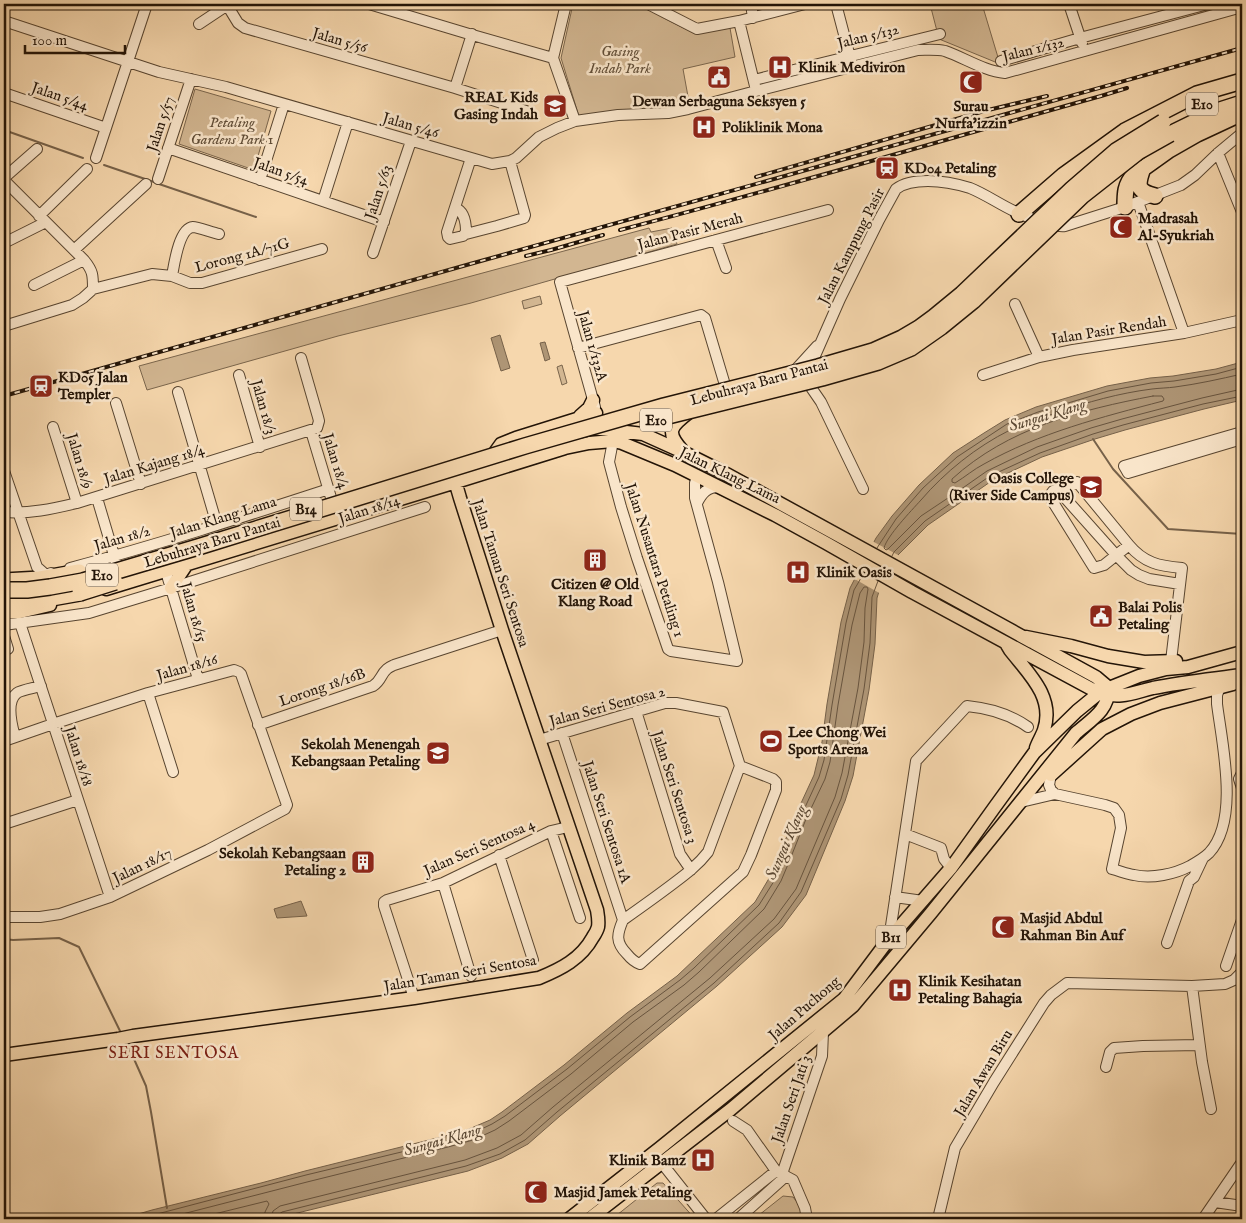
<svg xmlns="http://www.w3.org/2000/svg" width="1246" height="1223" viewBox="0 0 1246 1223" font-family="'IM FELL English',serif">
  <rect width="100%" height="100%" fill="#f6d7ad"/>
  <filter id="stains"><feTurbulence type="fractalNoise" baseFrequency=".004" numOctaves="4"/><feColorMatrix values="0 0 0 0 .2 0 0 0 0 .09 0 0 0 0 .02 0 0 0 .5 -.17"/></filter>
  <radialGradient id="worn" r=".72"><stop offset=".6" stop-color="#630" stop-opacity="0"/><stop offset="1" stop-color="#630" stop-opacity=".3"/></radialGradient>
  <path fill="#d2b691" stroke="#7a654c" d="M 573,4 L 637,4 L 695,34 L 730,28 L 735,57 L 683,69 L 689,102 L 581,123 L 561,58 Z
    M 930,4 L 982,4 L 1000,64 L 939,39 Z
    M 195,89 L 271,111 L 254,170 L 179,144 Z
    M 649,228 L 651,232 L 672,228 L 677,244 L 471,303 L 338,336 L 147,390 L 139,366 Z
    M 540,296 L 542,304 L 524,309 L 522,301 Z
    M 562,365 L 567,383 L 562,385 L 557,367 Z
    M 657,1183 L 663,1183 L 695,1219 L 612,1219 Z
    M 783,1196 L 793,1197 L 804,1211 L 802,1219 L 754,1219 Z"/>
  <path fill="#ae9575" stroke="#766149" d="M 500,335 L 510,368 L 501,371 L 491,338 Z
    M 545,342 L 550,359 L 545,361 L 540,343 Z
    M 1242,362 L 1242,400 L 1204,409 L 1125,430 L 1095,439 L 1042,457 L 993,480 L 928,525 L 898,555 L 880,588 L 877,598 L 875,644 L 869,690 L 853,776 L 845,801 L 806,895 L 782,927 L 717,986 L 560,1116 L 528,1144 L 502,1158 L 468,1171 L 273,1219 L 121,1219 L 152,1210 L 261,1183 L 305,1171 L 445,1136 L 469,1129 L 490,1120 L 502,1112 L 564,1065 L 627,1013 L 677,976 L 755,902 L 771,875 L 796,814 L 814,775 L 822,742 L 827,704 L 841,622 L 850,588 L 876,538 L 892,516 L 919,485 L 953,453 L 984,433 L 1005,420 L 1036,407 L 1107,386 L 1150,378 L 1173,376 L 1216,369 Z
    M 301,901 L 307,916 L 277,918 L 274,909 Z"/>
  <path fill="#f6d7ad" d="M 872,541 L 900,556 L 890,573 L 881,594 L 853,578 Z"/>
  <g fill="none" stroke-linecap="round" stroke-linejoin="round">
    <path stroke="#68543e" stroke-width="1" d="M 1242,374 C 1220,379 1198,384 1175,387 C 1168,388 1160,388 1152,389 C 1120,393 1087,402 1056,413 C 1041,418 1025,423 1010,430 C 976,447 945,472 921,500 C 911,511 887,536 884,548 L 886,550 L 888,549 L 921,516 L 957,492 L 987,471 L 1037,447 L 1091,428 L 1122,419 L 1202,398 L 1242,389
      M 1153,396 L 1162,396 L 1164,399 L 1163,401 C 1102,417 1039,433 984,464 C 974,469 965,477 955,483 L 952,482 L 952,479 C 1008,428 1080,410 1153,396 Z
      M 877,548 L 896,519 L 923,488 L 936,476 L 957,457 L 1007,424 L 1038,412 L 1108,391 L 1151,383 L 1174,381 L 1216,374 L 1242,367
      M 892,556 L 894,552 L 925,521 L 990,476 L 1040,453 L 1093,434 L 1123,425 L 1203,404 L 1242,396
      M 138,1219 L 306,1175 L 447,1141 L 471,1134 L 492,1124 L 505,1116 L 567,1069 L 630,1017 L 680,980 L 694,968 L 759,905 L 776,878 L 784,860 L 801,816 L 819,777 L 824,760 L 832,705 L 846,623 L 854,590 L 864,573
      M 163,1219 L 307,1182 L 448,1147 L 473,1140 L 495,1130 L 509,1121 L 571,1074 L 633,1022 L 684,985 L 699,972 L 764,909 L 781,881 L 789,862 L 806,819 L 825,779 L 830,762 L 838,705 L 852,625 L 860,593 L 864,587 L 867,587 L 868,589 L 865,608 L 864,642 L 858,688 L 842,773 L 835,797 L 796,889 L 774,919 L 710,978 L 553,1107 L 521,1135 L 497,1148 L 465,1160 L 280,1206 L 273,1211 L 271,1219
      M 194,1219 L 267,1201 L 269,1204 L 265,1212 L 264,1219
      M 277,1219 L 278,1215 L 282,1212 L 466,1166 L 500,1154 L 525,1140 L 557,1112 L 714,983 L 779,923 L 801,892 L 841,799 L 848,775 L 864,689 L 870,643 L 872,597 L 878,581"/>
    <path stroke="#766149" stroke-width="2" d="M 4,130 L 83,158
      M 104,165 L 154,182
      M 159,184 L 256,217
      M 1093,439 L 1113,469 L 1168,529 L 1242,534
      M 4,939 L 13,940 L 59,938 L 79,947 L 121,1033
      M 126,1041 L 146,1086 L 151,1112 L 167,1208"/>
    <g stroke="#584530" stroke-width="12">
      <path id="minor" d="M 369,4 L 469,34 L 553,58
        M 566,4 L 553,58 L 575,121
        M 648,4 L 697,29 L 739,21 L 805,4
        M 751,4 L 753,18
        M 836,4 L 851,61
        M 1069,4 L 1082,43
        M 227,5 L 238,23 L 245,28 L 455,88 L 526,111
        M 4,21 L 159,72 L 226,87 L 492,164 L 510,161 L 516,158 L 539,137 L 557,128 L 575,121 L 618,115 L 668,113 L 688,109 L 756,91 L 918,50 C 927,50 936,49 945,51 C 965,58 984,71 1005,73 L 1242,7
        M 739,21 L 755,86
        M 199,24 L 229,4
        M 1001,61 L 1080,38 L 1208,4
        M 754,80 L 940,34
        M 455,88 L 472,34
        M 4,93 L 106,128
        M 168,148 L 384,222
        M 1218,153 L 1242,212
        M 96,158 L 147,4
        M 4,178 L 37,149
        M 158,179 L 191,79
        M 4,180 L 84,260 C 93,271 93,275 93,289 L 83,298 L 72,305 L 4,326
        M 260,180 L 284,104
        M 323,201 L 348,122
        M 1138,202 L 1184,333
        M 455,208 C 464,211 466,223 466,232 L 463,236 L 450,239 L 448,237 L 447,232 L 471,158
        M 39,216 L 87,169
        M 466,234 L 497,226 L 524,218 L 525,215 L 510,161
        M 716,240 L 726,268
        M 4,243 L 46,222
        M 74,250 L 146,184
        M 373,253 L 411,141
        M 172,276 C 174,265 179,228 193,227 C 198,227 213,233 219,234
        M 34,285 L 84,260
        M 93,289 L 152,274 L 172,276 L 190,283 L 202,283 L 322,249
        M 1015,304 L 1039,357
        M 578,348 L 701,315 L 705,318 L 725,385
        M 797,368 L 817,346
        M 812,373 L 814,358 L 840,299 L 879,220 L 896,189 C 905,182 917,181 928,181 C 942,181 957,184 970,188 C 985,194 999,204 1014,211 C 1024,216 1035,220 1046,223 C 1053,225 1059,227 1065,226 L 1125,207 L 1181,185 L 1195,175 L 1218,153 L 1242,133
        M 239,375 L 260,447
        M 983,375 L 1039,357 L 1073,350 L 1184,333 L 1242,320
        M 810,386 L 821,402 L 863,489
        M 178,392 L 217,525
        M 116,403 L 141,484
        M 595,407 L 560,282 L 828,210
        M 53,427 L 77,503
        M 311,431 L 332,501
        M 1242,432 L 1124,466 L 1128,473 L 1242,439
        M 613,441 L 609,462 L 621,507 L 637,558 L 668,649 L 671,651 L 737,661 L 718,582 L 695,498 L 695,483 L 697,476
        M 4,471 L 37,567 L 46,575 L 51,573
        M 1058,490 L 1116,555 L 1131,570 L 1139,575 L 1149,579 L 1180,584
        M 97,498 L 116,562
        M 697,503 C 702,493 707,487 719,487
        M 4,512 C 29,514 52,509 77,503 L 317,428 L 319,421 L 318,417 L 301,358
        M 1129,545 L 1104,565 L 1094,568 L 1051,499 L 1050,495 L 1053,491 L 1077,482 L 1129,545 C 1144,563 1159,566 1182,568 L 1171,661
        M 164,565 L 198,679
        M 70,568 C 157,545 243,517 329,489
        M 20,623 L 110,897
        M 4,625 L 89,613 L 171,588 L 425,507
        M 4,636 L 8,649 L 4,650
        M 148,693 L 173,772
        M 636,711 L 680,854 L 691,870
        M 258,725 L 373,686 C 382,680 380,675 387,669 C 389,667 392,666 394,665 L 502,630
        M 562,733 L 623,920
        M 15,737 C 12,726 5,702 17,693 C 21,690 34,688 41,686
        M 539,740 L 665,703 L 676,703 L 723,712 L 740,766 L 708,852 C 698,865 686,874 674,883 C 657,896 640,908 623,920
        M 4,741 L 53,724 L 148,693 L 234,670 L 239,672 L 241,674 L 287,805 L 285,809 L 208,850 L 110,897 L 60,914 L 40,917 L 4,917
        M 1242,773 L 1239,779 L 1242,788
        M 1051,774 L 1049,785 L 1051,790 L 1055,794
        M 1021,802 L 1055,794 L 1105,805 L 1114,808 L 1119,815 L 1121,828 L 1112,869 C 1120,871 1127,874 1134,875 C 1152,879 1175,874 1190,866 C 1197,862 1204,858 1209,853 C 1240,820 1222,744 1217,704 L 1217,695 L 1220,687
        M 4,824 L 78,800
        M 551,831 L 580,918
        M 905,834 L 941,848 L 944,859 L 951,868
        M 499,855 L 533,960
        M 443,883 L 471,976
        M 895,897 L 923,901
        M 623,920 C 617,934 615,942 627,954 C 631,959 634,962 640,964 L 743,872 L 751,855 L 776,790 L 776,782 L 773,779 L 740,766
        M 889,939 L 916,761 L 967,706 C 988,708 1011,715 1028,727
        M 1167,943 L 1189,881 L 1194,877 L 1203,858
        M 1226,966 L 1242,920
        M 1192,986 L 1202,1062 L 1211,1109
        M 414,998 L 384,906 L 384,902 L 387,900 L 443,883 L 551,831 L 568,827
        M 1106,1067 L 1110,1052 L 1114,1048 L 1143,1046 L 1199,1045
        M 733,1121 L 747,1130 L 776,1171 L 793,1180 L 805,1208 L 807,1219
        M 657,1157 L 706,1219
        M 782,1174 L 822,1056 L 823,1032
        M 1215,1202 L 1242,1206
        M 716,1219 L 776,1171
        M 738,1219 L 786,1176
        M 938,1219 L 955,1148 L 994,1082 L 1044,1003 L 1051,995 L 1067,983 L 1192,986 L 1225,984 L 1234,980 L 1242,972
        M 1203,1219 L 1242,1162"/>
    </g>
    <g stroke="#231407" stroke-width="15">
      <path id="major" d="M 580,416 L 589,408 L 593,400
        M 592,428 L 643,434 L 683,452 L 721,471 L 1007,628 L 1032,642 L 1021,636
        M 682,450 C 666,432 670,427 688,413
        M 496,451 L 501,444 L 516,438 L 596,413
        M 171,588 L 187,564
        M 106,589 L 456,482 L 565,448 L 589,443 L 613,441 L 622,443 L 675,465 L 775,515 L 826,543 L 912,592 L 1099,693 C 1122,699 1132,693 1153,688 C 1182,682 1213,679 1242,675
        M 4,613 L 20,612 L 50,605
        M 1026,637 L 1071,646 L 1108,656 L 1144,662 L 1176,661
        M 1034,643 L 1096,677 L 1109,688
        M 1007,645 L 1010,650 C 1028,673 1055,697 1044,730 C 1042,736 1038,742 1036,748
        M 1051,775 L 1102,729 L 1131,714 L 1160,703 L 1233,684
        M 4,1055 L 118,1039 L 133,1036 L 414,998 L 539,978 C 561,969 581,959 593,937 C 595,934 597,931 598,927 C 599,921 598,916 597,910 L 502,630 L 460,498 L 453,474
        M 569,1219 L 660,1148 L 844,999 L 889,939 L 951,868 L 994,808 L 1034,753 L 1077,711 L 1099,693 L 1109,688 L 1139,676 L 1166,669 L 1188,667 L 1242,652
        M 589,1219 L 730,1110 L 853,1006 L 931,913 L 1076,733 C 1092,719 1108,711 1109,688"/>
    </g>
    <g stroke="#231407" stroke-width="18">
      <path id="highway" d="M 1170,134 L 1217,111 L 1242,103
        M 1143,168 C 1137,185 1136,191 1155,196
        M 1125,207 C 1125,194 1125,184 1134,175 L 1169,150 L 1197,134 L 1242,113
        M 1019,214 L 1064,175 L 1125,131 L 1197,94 L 1242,81
        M 4,581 L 40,579 L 79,572
        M 4,603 L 29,602 L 80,593"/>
    </g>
    <use href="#minor" stroke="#f9e5ca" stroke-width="10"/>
    <use href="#major" stroke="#f6d7ad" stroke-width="12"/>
    <use href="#highway" stroke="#f6d7ad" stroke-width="15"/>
    <g stroke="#231407" stroke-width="4">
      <path id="rail" d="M 756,177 L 984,111 L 1047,96
        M 620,230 C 781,188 940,141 1101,96 L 1127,88
        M 526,256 L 551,250 L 603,235
        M 4,396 L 470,264 L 1242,48"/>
    </g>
    <use href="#rail" stroke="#f9e5ca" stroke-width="2" stroke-dasharray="5.5" stroke-linecap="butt"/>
    <g stroke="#231407" stroke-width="18" stroke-linecap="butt">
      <path id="highway-bridge" d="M 664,417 L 822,378 L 878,362 L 911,348 L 941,327 L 973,301 L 1082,196 L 1138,152 L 1170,134
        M 4,590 L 27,590 L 50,587 L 83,581 L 198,547 L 525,446 L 664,406 L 818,367 L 873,351 L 902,338 L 919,328 L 934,317 L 962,294 L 1072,189 L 1116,151 L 1163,122
        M 80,593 L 115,582"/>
    </g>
    <use href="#highway-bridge" stroke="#f6d7ad" stroke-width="15"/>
  </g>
  <defs>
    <g id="hospital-square" transform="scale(1.25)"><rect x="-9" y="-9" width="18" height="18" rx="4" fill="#8f2418" stroke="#f9e5ca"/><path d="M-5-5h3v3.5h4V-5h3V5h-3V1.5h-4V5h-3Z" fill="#fff"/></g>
    <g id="civic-square" transform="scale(1.25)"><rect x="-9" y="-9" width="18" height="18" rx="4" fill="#8f2418" stroke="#f9e5ca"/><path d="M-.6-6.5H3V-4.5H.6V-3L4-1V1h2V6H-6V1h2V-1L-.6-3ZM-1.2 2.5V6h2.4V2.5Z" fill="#fff"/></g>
    <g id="mosque-square" transform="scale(1.25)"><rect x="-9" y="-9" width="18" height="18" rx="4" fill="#8f2418" stroke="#f9e5ca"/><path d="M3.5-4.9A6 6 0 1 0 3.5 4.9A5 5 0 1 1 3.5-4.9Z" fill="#fff"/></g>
    <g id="school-square" transform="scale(1.25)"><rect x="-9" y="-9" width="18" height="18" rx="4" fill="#8f2418" stroke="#f9e5ca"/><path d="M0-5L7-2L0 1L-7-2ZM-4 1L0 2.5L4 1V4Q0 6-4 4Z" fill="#fff"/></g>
    <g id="station-square" transform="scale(1.25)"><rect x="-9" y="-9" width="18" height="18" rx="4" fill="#8f2418" stroke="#f9e5ca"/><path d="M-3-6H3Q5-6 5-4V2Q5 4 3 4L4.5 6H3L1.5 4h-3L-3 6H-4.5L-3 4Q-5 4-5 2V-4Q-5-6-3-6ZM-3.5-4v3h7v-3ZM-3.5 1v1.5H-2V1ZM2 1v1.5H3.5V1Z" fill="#fff"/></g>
    <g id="university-square" transform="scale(1.25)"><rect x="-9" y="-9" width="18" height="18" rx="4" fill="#8f2418" stroke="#f9e5ca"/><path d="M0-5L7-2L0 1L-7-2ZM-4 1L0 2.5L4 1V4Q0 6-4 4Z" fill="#fff"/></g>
    <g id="building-square" transform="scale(1.25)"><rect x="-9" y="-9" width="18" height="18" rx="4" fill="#8f2418" stroke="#f9e5ca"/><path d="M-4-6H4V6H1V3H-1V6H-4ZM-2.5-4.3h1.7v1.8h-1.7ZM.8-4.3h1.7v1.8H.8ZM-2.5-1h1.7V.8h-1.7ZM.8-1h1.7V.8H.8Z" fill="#fff"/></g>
    <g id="stadium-square" transform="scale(1.25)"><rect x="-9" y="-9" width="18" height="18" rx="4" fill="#8f2418" stroke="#f9e5ca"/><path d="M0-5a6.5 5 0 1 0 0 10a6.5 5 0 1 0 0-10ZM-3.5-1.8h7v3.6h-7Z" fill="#fff"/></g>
  </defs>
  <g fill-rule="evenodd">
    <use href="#hospital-square" x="780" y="67"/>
    <use href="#civic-square" x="719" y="77"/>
    <use href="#mosque-square" x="971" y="82"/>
    <use href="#school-square" x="555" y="106"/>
    <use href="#hospital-square" x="704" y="127"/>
    <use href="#station-square" x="887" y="168"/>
    <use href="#mosque-square" x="1121" y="227"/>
    <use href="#station-square" x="41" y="386"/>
    <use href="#university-square" x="1091" y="487"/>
    <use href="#building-square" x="595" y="560"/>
    <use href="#hospital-square" x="798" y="572"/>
    <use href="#civic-square" x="1101" y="616"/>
    <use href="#stadium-square" x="771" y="741"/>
    <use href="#school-square" x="438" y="753"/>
    <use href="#building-square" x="363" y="862"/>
    <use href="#mosque-square" x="1003" y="927"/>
    <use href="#hospital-square" x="900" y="990"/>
    <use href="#hospital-square" x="703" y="1160"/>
    <use href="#mosque-square" x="536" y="1192"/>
  </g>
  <g text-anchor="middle" stroke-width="5" stroke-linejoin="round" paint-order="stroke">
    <g fill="#f9e5ca" stroke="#635342" stroke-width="1">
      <rect x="1186" y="92.5" width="32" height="23" rx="4"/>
      <rect x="640" y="408.5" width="32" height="23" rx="4"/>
      <rect x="290" y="497.5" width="32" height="23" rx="4"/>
      <rect x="86" y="563.5" width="32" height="23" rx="4"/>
      <rect x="876" y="925.5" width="30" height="23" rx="4"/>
    </g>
    <g font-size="14" font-weight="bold" fill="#231407">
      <text x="1202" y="109">E10</text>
      <text x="656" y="425">E10</text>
      <text x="306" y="514">B14</text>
      <text x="102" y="580">E10</text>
      <text x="891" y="942">B11</text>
    </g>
    <g font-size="15" fill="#231407" stroke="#f9e5ca">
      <text transform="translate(868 36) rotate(-14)" y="5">Jalan 5/132</text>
      <text transform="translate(340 40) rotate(16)" y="5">Jalan 5/56</text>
      <text transform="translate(1033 49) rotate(-14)" y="5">Jalan 1/132</text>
      <text transform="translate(60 96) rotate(19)" y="5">Jalan 5/44</text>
      <text transform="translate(160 124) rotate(-72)" y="5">Jalan 5/57</text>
      <text transform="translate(411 125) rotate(16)" y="5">Jalan 5/46</text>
      <text transform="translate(281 171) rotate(19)" y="5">Jalan 5/54</text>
      <text transform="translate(378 192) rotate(-72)" y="5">Jalan 5/63</text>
      <text transform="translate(690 231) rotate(-15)" y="5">Jalan Pasir Merah</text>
      <text transform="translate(851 246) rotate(-63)" y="5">Jalan Kampung Pasir</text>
      <text transform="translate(242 255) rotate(-15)" y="5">Lorong 1A/71G</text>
      <text transform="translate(1109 330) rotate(-9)" y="5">Jalan Pasir Rendah</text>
      <text transform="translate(593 346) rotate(74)" y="5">Jalan 1/132A</text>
      <text transform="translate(759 382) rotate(-15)" y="5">Lebuhraya Baru Pantai</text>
      <text transform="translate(264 407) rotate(74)" y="5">Jalan 18/3</text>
      <text transform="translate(80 461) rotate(73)" y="5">Jalan 18/9</text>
      <text transform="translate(336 461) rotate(73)" y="5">Jalan 18/4</text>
      <text transform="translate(154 464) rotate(-17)" y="5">Jalan Kajang 18/4</text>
      <text transform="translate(730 475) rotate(26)" y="5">Jalan Klang Lama</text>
      <text transform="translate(369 509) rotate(-18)" y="5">Jalan 18/14</text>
      <text transform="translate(223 517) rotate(-17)" y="5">Jalan Klang Lama</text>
      <text transform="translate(122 538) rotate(-16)" y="5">Jalan 18/2</text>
      <text transform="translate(212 542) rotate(-17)" y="5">Lebuhraya Baru Pantai</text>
      <text transform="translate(655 560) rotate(72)" y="5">Jalan Nusantara Petaling 1</text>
      <text transform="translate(501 573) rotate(72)" y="5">Jalan Taman Seri Sentosa</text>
      <text transform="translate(194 612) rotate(74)" y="5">Jalan 18/15</text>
      <text transform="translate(187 667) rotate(-16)" y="5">Jalan 18/16</text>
      <text transform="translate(322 687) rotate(-19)" y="5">Lorong 18/16B</text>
      <text transform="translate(607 706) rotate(-15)" y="5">Jalan Seri Sentosa 2</text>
      <text transform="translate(79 756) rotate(72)" y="5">Jalan 18/18</text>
      <text transform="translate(675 787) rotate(72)" y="5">Jalan Seri Sentosa 3</text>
      <text transform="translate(607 822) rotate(72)" y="5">Jalan Seri Sentosa 1A</text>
      <text transform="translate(479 847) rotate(-24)" y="5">Jalan Seri Sentosa 4</text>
      <text transform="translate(142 865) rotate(-26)" y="5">Jalan 18/17</text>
      <text transform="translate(460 973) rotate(-10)" y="5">Jalan Taman Seri Sentosa</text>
      <text transform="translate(804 1008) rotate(-41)" y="5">Jalan Puchong</text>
      <text transform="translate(983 1073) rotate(-59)" y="5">Jalan Awan Biru</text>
      <text transform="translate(791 1099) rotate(-71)" y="5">Jalan Seri Jati 3</text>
    </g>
    <g font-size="15" font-style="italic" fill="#604d37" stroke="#f9e5ca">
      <text x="620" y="56">Gasing<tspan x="620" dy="17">Indah Park</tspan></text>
      <text x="232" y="127">Petaling<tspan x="232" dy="17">Gardens Park 1</tspan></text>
    </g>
    <g font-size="15" font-weight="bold" fill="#231407" stroke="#f9e5ca" text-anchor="start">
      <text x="798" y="72">Klinik Mediviron</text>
      <text x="538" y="102" text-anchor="end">REAL Kids<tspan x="538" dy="17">Gasing Indah</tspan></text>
      <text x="719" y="106" text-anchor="middle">Dewan Serbaguna Seksyen 5</text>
      <text x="971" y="111" text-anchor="middle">Surau<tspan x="971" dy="17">Nurfa'izzin</tspan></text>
      <text x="722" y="132">Poliklinik Mona</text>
      <text x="904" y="173">KD04 Petaling</text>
      <text x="1138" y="223">Madrasah<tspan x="1138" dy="17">Al-Syukriah</tspan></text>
      <text x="58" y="382">KD05 Jalan<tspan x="58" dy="17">Templer</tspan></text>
      <text x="1074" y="483" text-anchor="end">Oasis College<tspan x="1074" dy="17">(River Side Campus)</tspan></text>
      <text x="816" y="577">Klinik Oasis</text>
      <text x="595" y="589" text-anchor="middle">Citizen @ Old<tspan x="595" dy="17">Klang Road</tspan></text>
      <text x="1118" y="612">Balai Polis<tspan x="1118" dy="17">Petaling</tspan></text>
      <text x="788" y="737">Lee Chong Wei<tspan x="788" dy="17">Sports Arena</tspan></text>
      <text x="420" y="749" text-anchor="end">Sekolah Menengah<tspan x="420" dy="17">Kebangsaan Petaling</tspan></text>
      <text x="346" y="858" text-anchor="end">Sekolah Kebangsaan<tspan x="346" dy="17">Petaling 2</tspan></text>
      <text x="1020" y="923">Masjid Abdul<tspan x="1020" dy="17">Rahman Bin Auf</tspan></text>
      <text x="918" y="986">Klinik Kesihatan<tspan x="918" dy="17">Petaling Bahagia</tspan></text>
      <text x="686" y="1165" text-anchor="end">Klinik Bamz</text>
      <text x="554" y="1197">Masjid Jamek Petaling</text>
    </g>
    <g font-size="16" font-style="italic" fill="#5b4833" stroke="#f9e5ca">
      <text transform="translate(1047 414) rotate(-17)" y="6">Sungai Klang</text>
      <text transform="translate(785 842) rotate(-66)" y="6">Sungai Klang</text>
      <text transform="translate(442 1139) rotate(-16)" y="6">Sungai Klang</text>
    </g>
    <g font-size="16" letter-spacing="1" fill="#7a1f14" stroke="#f9e5ca">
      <text x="174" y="1058">SERI SENTOSA</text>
    </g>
  </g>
  <rect width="1246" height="1223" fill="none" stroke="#f6d7ad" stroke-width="20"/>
  <rect x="5" y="5" width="1236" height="1213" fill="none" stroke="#231407" stroke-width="2.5"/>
  <rect x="10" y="10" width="1226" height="1203" fill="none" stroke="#231407"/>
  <path d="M25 45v8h100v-8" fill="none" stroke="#231407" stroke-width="2.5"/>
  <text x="32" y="45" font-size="15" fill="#231407" stroke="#f9e5ca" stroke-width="4" paint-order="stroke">100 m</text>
  <rect width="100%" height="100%" filter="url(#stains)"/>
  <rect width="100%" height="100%" fill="url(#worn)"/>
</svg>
